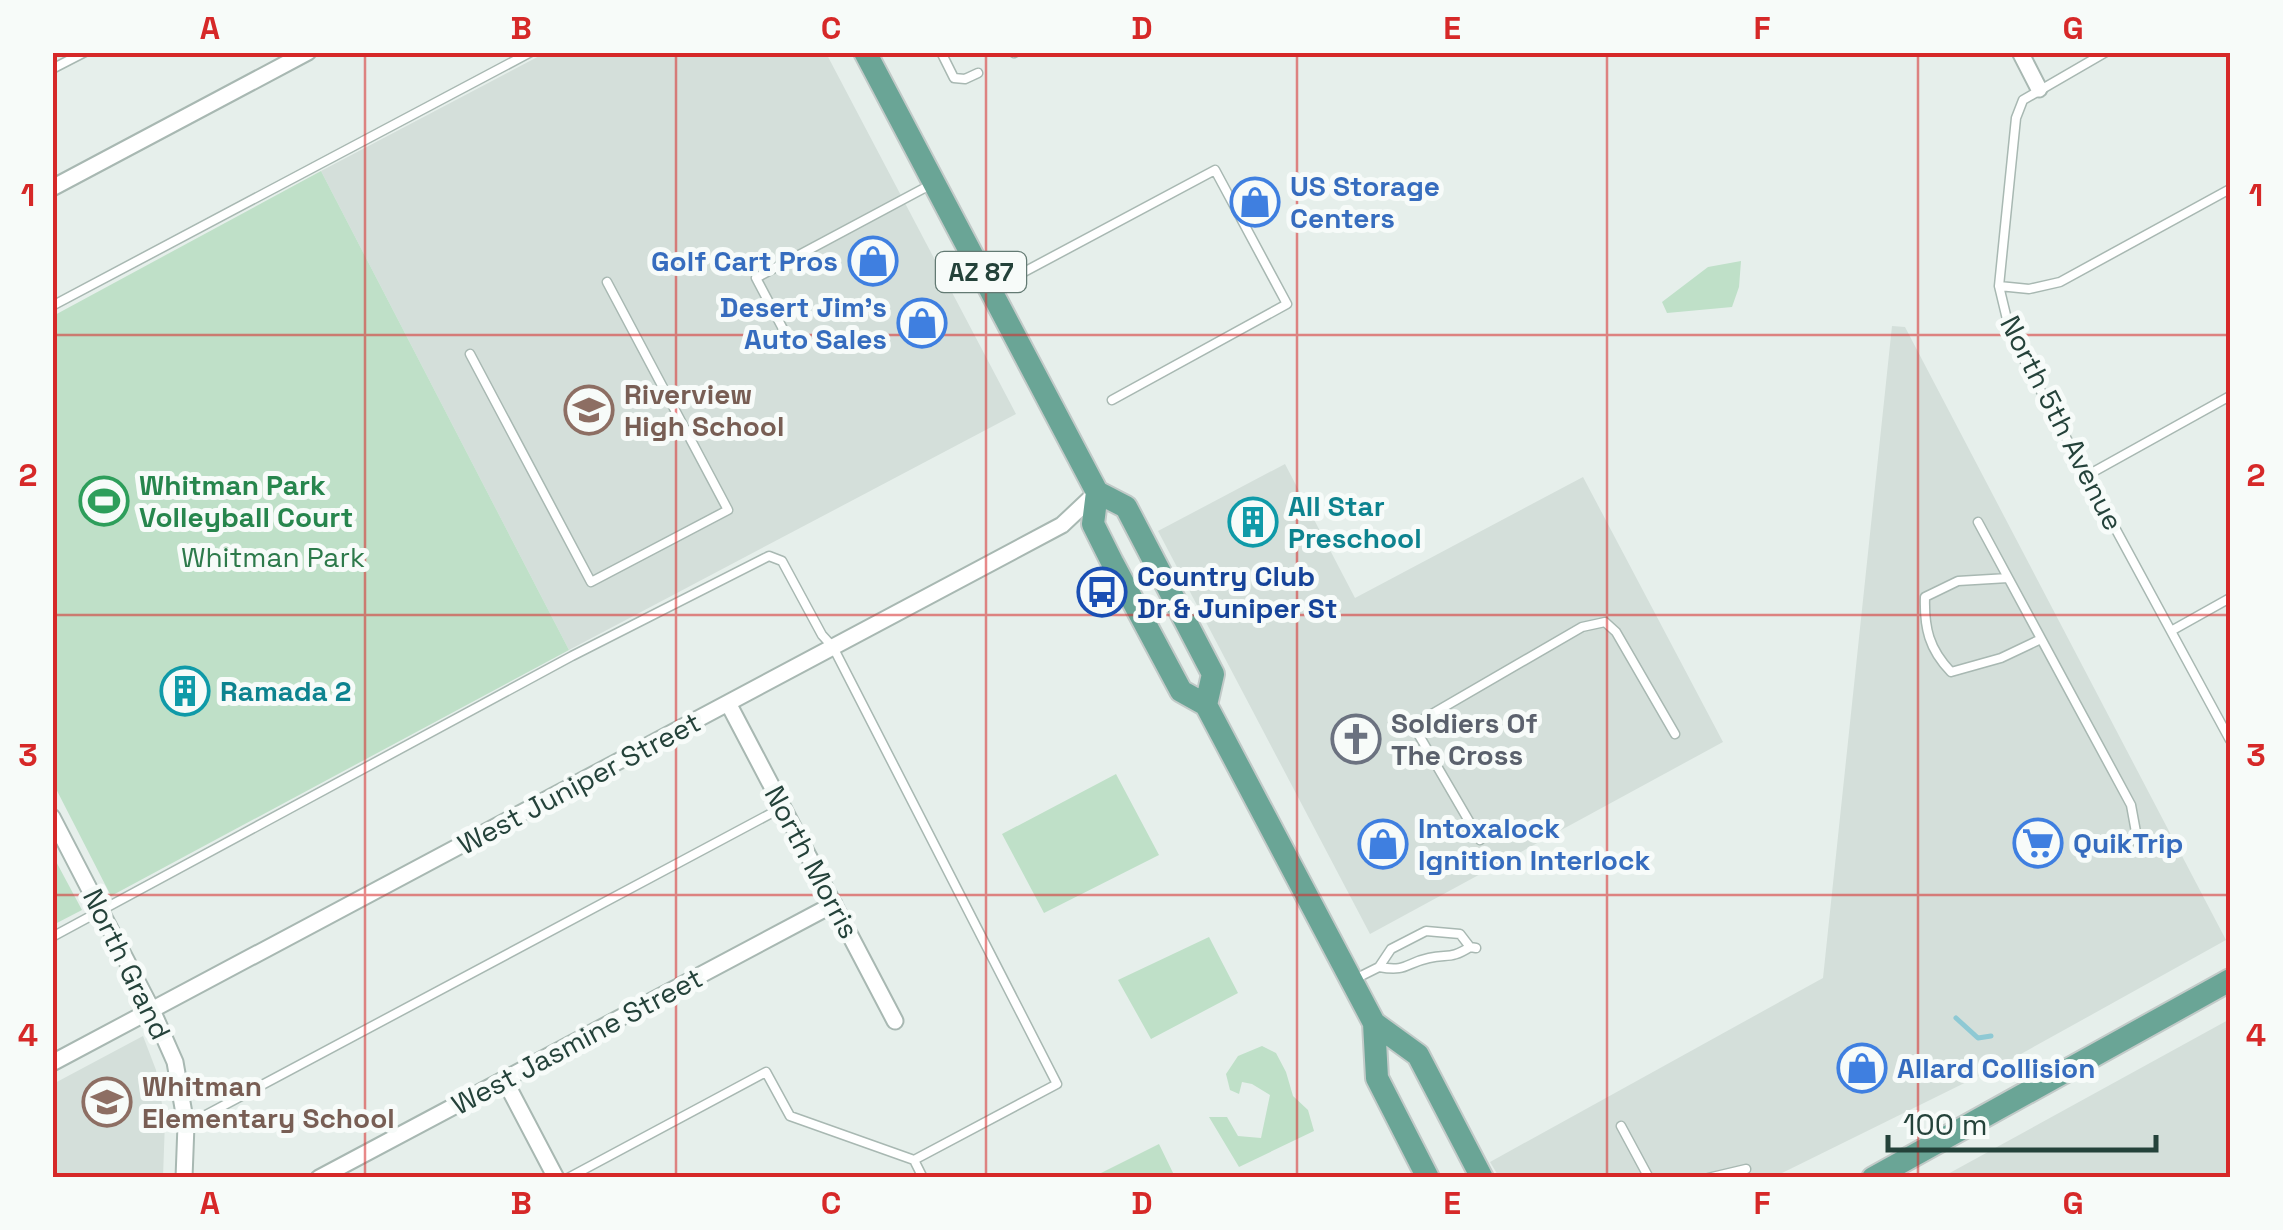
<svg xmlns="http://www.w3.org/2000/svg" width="2283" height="1230" viewBox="0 0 2283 1230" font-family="'Space Grotesk',sans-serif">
  <rect width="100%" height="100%" fill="#e6efeb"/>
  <path fill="#d4dfda" d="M 545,53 L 826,53 L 1016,414 L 569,650 L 321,171 Z
    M 1892,326 L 1905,327 L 2226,940 L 2003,1064 L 1774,1177 L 1499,1177 L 1490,1162 L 1823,978 Z
    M 1285,464 L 1355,598 L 1583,477 L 1723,742 L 1370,934 L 1158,531 Z
    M 2230,1019 L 2230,1177 L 1941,1177 L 1946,1175 Z
    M 143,1036 L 156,1070 L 165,1121 L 163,1177 L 53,1177 L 53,1084 Z"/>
  <path fill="#bfe0c8" d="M 321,171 L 569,650 L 111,896 L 53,783 L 53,316 Z
    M 1741,261 L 1739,287 L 1732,307 L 1667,313 L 1662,302 L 1708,267 Z
    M 1116,774 L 1159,855 L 1044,913 L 1002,834 Z
    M 52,854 L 82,910 L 53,925 L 52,925 Z
    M 1209,937 L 1238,993 L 1151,1039 L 1118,980 Z
    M 1262,1046 L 1276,1053 L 1286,1072 L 1293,1096 L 1308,1110 L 1314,1131 L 1239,1167 L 1209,1117 L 1227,1117 L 1238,1136 L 1261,1138 L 1270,1095 L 1252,1084 L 1242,1082 L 1239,1094 L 1230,1090 L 1226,1074 L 1238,1056 Z
    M 1159,1144 L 1175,1177 L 1093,1177 Z"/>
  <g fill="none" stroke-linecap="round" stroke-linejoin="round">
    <path stroke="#8ec9d4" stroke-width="5" d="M 1956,1018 L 1978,1038 L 1991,1036"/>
    <g stroke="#a8b8b2" stroke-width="11">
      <path id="service" d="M 941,52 L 954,78 L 965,79 L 978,73
        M 2106,52 L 2023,100 L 2016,118 L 1999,286 L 2011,336 L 2230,740
        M 1014,53 L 1016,52
        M 52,69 L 85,52
        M 1999,286 L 2029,289 L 2060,282 L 2230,189
        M 994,288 L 1215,170 L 1287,304 L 1112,400
        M 52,306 L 531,52
        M 792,346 L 756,278 L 930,185
        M 470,354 L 591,582 L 728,510 L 607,282
        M 2086,476 L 2230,396
        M 1978,522 L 2131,805 L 2138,843
        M 2008,578 L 1958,581 L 1925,597 C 1924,628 1929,649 1951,672 L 2001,658 L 2041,639
        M 2171,631 L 2230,598
        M 1480,840 L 1413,725 L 1582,627 L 1605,622 L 1616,632 L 1675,734
        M 52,937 L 572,656 L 769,556 L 782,561 L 822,635 L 833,647 L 1057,1084 L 914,1160 L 790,1116 L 766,1072 L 568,1178
        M 1379,967 C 1408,972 1405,963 1429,958 C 1449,954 1451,959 1470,947
        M 1355,979 L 1379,967 L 1391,949 L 1426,931 L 1460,934 L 1470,947 L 1476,948
        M 187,1125 L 783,807
        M 1621,1126 L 1649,1178
        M 914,1160 L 923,1178
        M 1708,1178 L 1746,1169"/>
    </g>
    <g stroke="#a8b8b2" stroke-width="19">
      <path id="minor" d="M 2020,52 L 2039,89
        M 52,188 L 308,52
        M 728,703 L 895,1021
        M 52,817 L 152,1010 L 175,1062 L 186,1125 L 184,1178
        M 52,1063 L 1062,525 L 1096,493
        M 504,1079 L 556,1178
        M 319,1178 L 834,904"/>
    </g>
    <g stroke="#c2cac8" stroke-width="26">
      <path id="primary" d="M 865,52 L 1097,492 L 1126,507 L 1213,674 L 1206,705
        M 1097,492 L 1093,524 L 1112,562 L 1181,691 L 1206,705 L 1374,1023 L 1377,1078 L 1428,1178
        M 1374,1023 L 1418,1055 L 1482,1178
        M 1873,1178 L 2230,980"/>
    </g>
    <use href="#service" stroke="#fff" stroke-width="8"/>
    <use href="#minor" stroke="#fff" stroke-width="15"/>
    <use href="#primary" stroke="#6aa596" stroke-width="22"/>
  </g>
  <path fill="none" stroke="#d62828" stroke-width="2.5" stroke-opacity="0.55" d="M 365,52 L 365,1178M 676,52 L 676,1178M 986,52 L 986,1178M 1297,52 L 1297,1178M 1607,52 L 1607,1178M 1918,52 L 1918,1178M 52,335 L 2230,335M 52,615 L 2230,615M 52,895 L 2230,895"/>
  <defs>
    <g id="shop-ring" transform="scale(2.5)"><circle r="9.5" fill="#f7fbf9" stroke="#3f7fe0" stroke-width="1.5"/><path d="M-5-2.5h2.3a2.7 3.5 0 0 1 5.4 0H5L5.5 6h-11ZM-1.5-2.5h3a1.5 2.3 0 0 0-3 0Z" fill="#3f7fe0"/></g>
    <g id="school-ring" transform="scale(2.5)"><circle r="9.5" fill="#f7fbf9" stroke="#8d6e63" stroke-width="1.5"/><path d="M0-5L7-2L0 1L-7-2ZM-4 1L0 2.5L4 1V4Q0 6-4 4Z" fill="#8d6e63"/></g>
    <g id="stadium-ring" transform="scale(2.5)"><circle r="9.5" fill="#f7fbf9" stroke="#2e9e5b" stroke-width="1.5"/><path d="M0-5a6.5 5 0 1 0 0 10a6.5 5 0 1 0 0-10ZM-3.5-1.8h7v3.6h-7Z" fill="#2e9e5b"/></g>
    <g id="building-ring" transform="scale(2.5)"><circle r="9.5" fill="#f7fbf9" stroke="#0f9aa8" stroke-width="1.5"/><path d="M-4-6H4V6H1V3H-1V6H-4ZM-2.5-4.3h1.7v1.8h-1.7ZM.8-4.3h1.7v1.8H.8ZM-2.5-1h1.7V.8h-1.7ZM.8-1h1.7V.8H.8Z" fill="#0f9aa8"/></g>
    <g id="bus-ring" transform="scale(2.5)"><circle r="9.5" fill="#f7fbf9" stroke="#1a4fb4" stroke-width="1.5"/><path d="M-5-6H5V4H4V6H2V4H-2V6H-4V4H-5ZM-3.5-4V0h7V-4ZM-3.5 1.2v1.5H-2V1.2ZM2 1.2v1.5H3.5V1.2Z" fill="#1a4fb4"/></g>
    <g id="church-ring" transform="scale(2.5)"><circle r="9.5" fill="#f7fbf9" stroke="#6b7280" stroke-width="1.5"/><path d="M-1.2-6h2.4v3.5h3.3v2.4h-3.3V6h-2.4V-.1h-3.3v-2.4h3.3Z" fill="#6b7280"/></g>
    <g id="supermarket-ring" transform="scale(2.5)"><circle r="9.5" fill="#f7fbf9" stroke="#3f7fe0" stroke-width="1.5"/><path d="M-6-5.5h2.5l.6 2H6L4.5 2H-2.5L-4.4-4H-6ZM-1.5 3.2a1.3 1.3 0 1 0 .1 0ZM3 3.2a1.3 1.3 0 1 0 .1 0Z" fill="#3f7fe0"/></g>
  </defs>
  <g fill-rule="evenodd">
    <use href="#shop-ring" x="1255" y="202"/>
    <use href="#shop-ring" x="873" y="261"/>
    <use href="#shop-ring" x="922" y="323"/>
    <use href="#school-ring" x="589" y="410"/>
    <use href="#stadium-ring" x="104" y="501"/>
    <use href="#building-ring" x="1253" y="522"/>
    <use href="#bus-ring" x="1102" y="592"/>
    <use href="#building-ring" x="185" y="691"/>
    <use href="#church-ring" x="1356" y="739"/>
    <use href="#supermarket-ring" x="2038" y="843"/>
    <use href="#shop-ring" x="1383" y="844"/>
    <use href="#shop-ring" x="1862" y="1068"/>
    <use href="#school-ring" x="107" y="1102"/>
  </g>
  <g text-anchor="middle" stroke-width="10" stroke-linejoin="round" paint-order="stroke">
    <rect fill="#f7fbf9" stroke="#637a73" stroke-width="2.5" x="936" y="252" width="90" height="40" rx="8"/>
    <g font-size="25" font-weight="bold" fill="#24423a">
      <text x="981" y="281">AZ 87</text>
    </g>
    <g font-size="28" font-weight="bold" fill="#366cbe" stroke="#f7fbf9" text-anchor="start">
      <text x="1290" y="196">US Storage<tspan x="1290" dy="32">Centers</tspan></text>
      <text x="838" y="271" text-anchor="end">Golf Cart Pros</text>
      <text x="887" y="317" text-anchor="end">Desert Jim's<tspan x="887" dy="32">Auto Sales</tspan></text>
      <text x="1418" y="838">Intoxalock<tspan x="1418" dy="32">Ignition Interlock</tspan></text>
      <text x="2073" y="853">QuikTrip</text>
      <text x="1897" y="1078">Allard Collision</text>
    </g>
    <g font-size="28" font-weight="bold" fill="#785e54" stroke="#f7fbf9" text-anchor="start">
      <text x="624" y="404">Riverview<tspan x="624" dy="32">High School</tspan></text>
      <text x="142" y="1096">Whitman<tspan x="142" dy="32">Elementary School</tspan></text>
    </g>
    <g font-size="28" fill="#24423a" stroke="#f7fbf9">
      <text transform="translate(2062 423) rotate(63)" y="10">North 5th Avenue</text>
      <text transform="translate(579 783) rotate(-28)" y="10">West Juniper Street</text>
      <text transform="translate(812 862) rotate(62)" y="10">North Morris</text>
      <text transform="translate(127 964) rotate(64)" y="10">North Grand</text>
      <text transform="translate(577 1041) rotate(-28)" y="10">West Jasmine Street</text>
    </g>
    <g font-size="28" font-weight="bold" fill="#27864d" stroke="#f7fbf9" text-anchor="start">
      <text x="139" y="495">Whitman Park<tspan x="139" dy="32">Volleyball Court</tspan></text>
    </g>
    <g font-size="28" font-weight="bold" fill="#0d838f" stroke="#f7fbf9" text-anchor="start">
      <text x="1288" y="516">All Star<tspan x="1288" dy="32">Preschool</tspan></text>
      <text x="220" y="701">Ramada 2</text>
    </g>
    <g font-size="28" fill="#2d7a4b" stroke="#f7fbf9">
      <text x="273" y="567">Whitman Park</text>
    </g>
    <g font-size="28" font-weight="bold" fill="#164399" stroke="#f7fbf9" text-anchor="start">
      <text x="1137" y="586">Country Club<tspan x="1137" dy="32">Dr &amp; Juniper St</tspan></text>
    </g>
    <g font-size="28" font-weight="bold" fill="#5b616d" stroke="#f7fbf9" text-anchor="start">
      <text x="1391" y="733">Soldiers Of<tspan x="1391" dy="32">The Cross</tspan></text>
    </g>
  </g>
  <rect width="2283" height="1230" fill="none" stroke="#f7fbf9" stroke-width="110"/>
  <path d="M1888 1135v15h268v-15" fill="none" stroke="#24423a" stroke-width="5"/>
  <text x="1903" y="1135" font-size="30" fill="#24423a" stroke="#f7fbf9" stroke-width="8" paint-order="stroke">100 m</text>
  <rect x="55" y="55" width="2173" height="1120" fill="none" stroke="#d62828" stroke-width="4"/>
  <g font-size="32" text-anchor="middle" font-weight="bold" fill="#d62828">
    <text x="210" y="39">A</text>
    <text x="521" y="39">B</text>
    <text x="831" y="39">C</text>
    <text x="1142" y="39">D</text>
    <text x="1452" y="39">E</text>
    <text x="1762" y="39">F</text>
    <text x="2073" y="39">G</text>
    <text x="28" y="206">1</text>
    <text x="2256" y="206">1</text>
    <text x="28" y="486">2</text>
    <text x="2256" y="486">2</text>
    <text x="28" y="766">3</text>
    <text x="2256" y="766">3</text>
    <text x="28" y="1046">4</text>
    <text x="2256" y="1046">4</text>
    <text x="210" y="1214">A</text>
    <text x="521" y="1214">B</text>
    <text x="831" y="1214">C</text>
    <text x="1142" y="1214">D</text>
    <text x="1452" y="1214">E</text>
    <text x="1762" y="1214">F</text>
    <text x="2073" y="1214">G</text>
  </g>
</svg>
